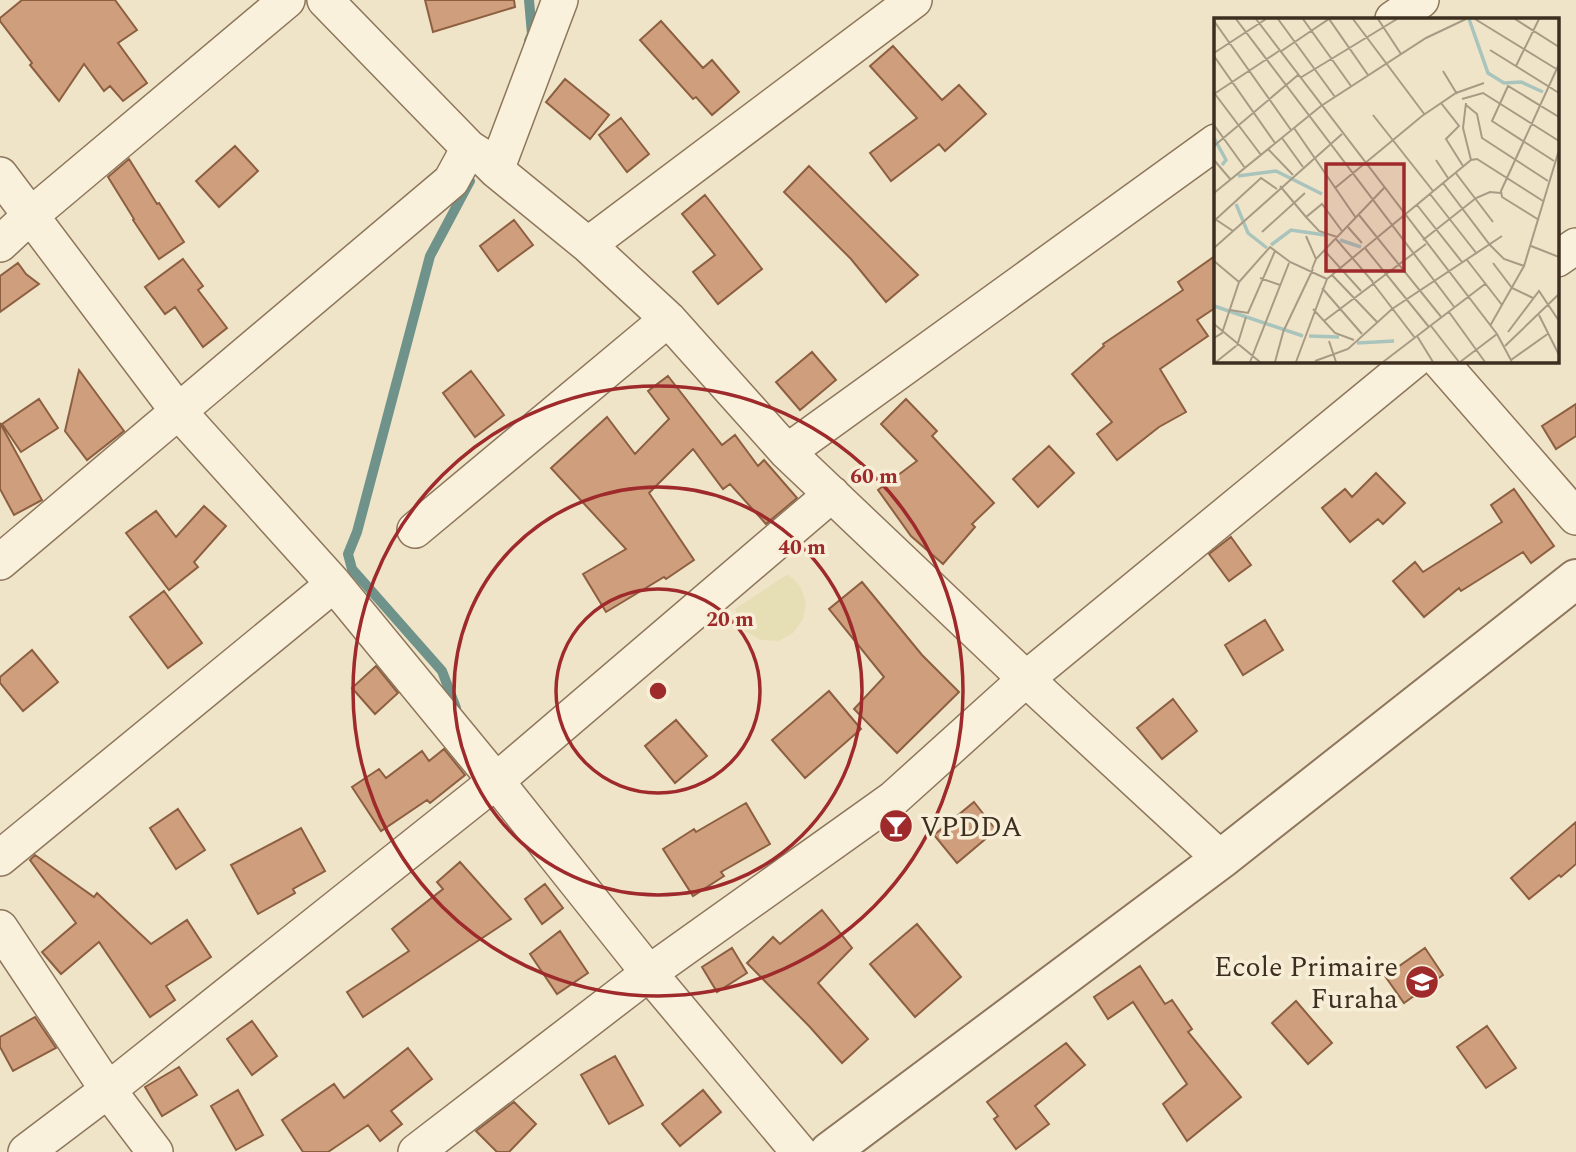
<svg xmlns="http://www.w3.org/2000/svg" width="1576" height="1152" viewBox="0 0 1576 1152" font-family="Spectral,serif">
  <rect width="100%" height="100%" fill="#f0e4c8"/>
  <path fill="#e6deb5" d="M 788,574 L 800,586 L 806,602 L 803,619 L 793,633 L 778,641 L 761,640 L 745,631 L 735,609 Z"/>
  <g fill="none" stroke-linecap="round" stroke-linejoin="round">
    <path stroke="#6f938a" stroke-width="10" d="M 529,41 L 532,34 L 529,0
      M 456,708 L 442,671 L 352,569 L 348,554 L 357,532 L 430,256 L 470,181"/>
  </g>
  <path fill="#cf9f7d" stroke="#8d5f41" stroke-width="2" d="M 22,0 L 115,0 L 137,30 L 118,43 L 147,83 L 123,101 L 110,86 L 104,91 L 84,64 L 59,101 L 30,65 L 32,63 L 0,21 L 0,18 Z
    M 425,0 L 514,0 L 515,7 L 433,32 Z
    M 661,21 L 703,68 L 712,60 L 739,92 L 712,115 L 696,97 L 693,99 L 640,40 Z
    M 893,46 L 942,100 L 959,85 L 986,114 L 945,151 L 939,144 L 891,181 L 870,153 L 917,118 L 870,66 Z
    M 565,79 L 609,115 L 590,139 L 546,102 Z
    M 621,118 L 649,154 L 627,172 L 599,135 Z
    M 235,146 L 258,171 L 219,207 L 196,181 Z
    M 129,159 L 157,204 L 159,203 L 184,242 L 159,259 L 133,220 L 134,219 L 108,177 Z
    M 809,166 L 918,275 L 886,302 L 851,259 L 784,192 Z
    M 705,195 L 762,269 L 718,304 L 693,272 L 715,255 L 682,214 Z
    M 514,220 L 533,245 L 498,271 L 480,246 Z
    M 1215,256 L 1215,308 L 1197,320 L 1208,336 L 1160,369 L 1186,412 L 1159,427 L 1117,460 L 1097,434 L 1112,422 L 1072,374 L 1104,346 L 1103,344 L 1183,290 L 1178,282 Z
    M 183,259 L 203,286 L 198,290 L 227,328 L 203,347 L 175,307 L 165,314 L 145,287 Z
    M 18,263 L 26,274 L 39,284 L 0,312 L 0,276 Z
    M 812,352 L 836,380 L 800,410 L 776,382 Z
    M 79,370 L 124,431 L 87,460 L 65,431 Z
    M 471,371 L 504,415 L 475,437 L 443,393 Z
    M 668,376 L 722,445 L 735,435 L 758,466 L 764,460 L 797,498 L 766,524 L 730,484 L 723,489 L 693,449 L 649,493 L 694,560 L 666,579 L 664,577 L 606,612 L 583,574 L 626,549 L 551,468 L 607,417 L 635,454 L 669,419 L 648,391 Z
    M 39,399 L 58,428 L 21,452 L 2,424 Z
    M 906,399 L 937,431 L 932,436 L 994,503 L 972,524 L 975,527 L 943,564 L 911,536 L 878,490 L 917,461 L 881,424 Z
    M 1576,404 L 1576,436 L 1556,449 L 1542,426 Z
    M 0,423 L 42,500 L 14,515 L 0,489 Z
    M 1049,446 L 1074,473 L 1038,507 L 1013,479 Z
    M 1376,473 L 1405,503 L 1383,524 L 1378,519 L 1350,542 L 1322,508 L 1345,489 L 1352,497 Z
    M 1514,489 L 1554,546 L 1531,563 L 1523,552 L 1461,591 L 1459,588 L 1424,617 L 1393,581 L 1415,562 L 1423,572 L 1502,522 L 1491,505 Z
    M 204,506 L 226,526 L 194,562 L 198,567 L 169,590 L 126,533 L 156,511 L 176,537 Z
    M 1231,537 L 1251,565 L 1229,581 L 1209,554 Z
    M 862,582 L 922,655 L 959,692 L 897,753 L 854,709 L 884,677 L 829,609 Z
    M 164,591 L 202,643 L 168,668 L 130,617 Z
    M 1265,620 L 1283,650 L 1243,675 L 1225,645 Z
    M 32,650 L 58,682 L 23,711 L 0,683 L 0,677 Z
    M 376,666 L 398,693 L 375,714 L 352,688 Z
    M 829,691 L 861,729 L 805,778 L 772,740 Z
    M 1173,699 L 1197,731 L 1162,759 L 1137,728 Z
    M 676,720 L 707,756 L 675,783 L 645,746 Z
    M 444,749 L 465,775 L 430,803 L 427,800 L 381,831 L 352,787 L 379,769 L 386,778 L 422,751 L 429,761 Z
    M 974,802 L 996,830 L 957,863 L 934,835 Z
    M 746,803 L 770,844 L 721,872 L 724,876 L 693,896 L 663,849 L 694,829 L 696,832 Z
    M 178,809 L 205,850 L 176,869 L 150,828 Z
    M 1576,822 L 1576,864 L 1561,877 L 1559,875 L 1529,899 L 1511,878 Z
    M 301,828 L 325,871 L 293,889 L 295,893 L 258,914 L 231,865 Z
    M 35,855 L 94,897 L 97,893 L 151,944 L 187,920 L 211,957 L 166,986 L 175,1000 L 150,1017 L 99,942 L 61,974 L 42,952 L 76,923 L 30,860 Z
    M 460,862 L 511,919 L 363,1017 L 347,992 L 409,951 L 392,929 L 443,889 L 437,882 Z
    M 545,884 L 563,908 L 542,924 L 525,899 Z
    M 822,910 L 852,948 L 818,983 L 868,1039 L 842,1063 L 809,1026 L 747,963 L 773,937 L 780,944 Z
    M 917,924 L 961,977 L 915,1017 L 870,964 Z
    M 560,931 L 588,973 L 557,994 L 530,954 Z
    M 732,948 L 747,973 L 717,992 L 702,967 Z
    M 1425,948 L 1443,975 L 1404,1003 L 1385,976 Z
    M 1140,966 L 1165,1004 L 1172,1000 L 1192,1029 L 1188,1032 L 1241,1097 L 1187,1141 L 1163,1104 L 1187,1084 L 1133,1002 L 1108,1019 L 1094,997 Z
    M 1296,1001 L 1332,1043 L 1308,1064 L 1272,1023 Z
    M 35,1017 L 56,1048 L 13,1071 L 0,1047 L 0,1037 Z
    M 252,1021 L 277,1056 L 252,1075 L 227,1039 Z
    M 1487,1026 L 1516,1068 L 1486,1088 L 1457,1047 Z
    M 1066,1043 L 1085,1065 L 1035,1106 L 1049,1124 L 1016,1149 L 994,1119 L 998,1116 L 987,1102 Z
    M 408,1048 L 432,1079 L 391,1111 L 402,1124 L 380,1141 L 368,1125 L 328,1152 L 303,1152 L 282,1120 L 334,1084 L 344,1098 Z
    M 615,1056 L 643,1105 L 609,1124 L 581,1075 Z
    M 179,1067 L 197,1095 L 162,1116 L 145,1087 Z
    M 238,1090 L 263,1135 L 236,1150 L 211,1106 Z
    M 703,1090 L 721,1112 L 680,1146 L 662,1124 Z
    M 514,1102 L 536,1124 L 509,1152 L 497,1152 L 476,1131 Z"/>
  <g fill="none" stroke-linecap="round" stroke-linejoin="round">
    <g stroke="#8d765c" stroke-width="38">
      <path id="minor" d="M 325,0 L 469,148 L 483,157 L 496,170 L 588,245 L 668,319 L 787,452 L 1026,679 L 1221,859
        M 1393,19 L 1421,0
        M 496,170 L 560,0
        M 0,175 L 178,411 L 334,584 L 496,781 L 649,973 L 799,1152
        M 0,244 L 30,216 L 287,0
        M 588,245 L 914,0
        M 1557,259 L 1576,246
        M 1439,360 L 1576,517
        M 787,452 L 1216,142
        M 415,530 L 668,319
        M 0,562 L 451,181 L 469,148
        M 0,858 L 334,584
        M 0,928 L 108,1090 L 155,1152
        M 26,1152 L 108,1090 L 496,781 L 832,494
        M 416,1152 L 649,973 L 893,799 L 1026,679 L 1414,360"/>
    </g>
    <g stroke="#8d765c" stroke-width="42">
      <path id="tertiary" d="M 829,1152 L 1221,859 L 1576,579"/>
    </g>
    <use href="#minor" stroke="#faf1dc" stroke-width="35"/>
    <use href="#tertiary" stroke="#faf1dc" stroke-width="38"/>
  </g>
  <g fill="none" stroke="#9e2a2b" stroke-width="3.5">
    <circle cx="658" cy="691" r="102"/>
    <circle cx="658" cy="691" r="204"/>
    <circle cx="658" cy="691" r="305"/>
  </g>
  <defs>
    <g id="bar-disc" transform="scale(1.75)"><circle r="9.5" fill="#9e2a2b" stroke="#f7eed8"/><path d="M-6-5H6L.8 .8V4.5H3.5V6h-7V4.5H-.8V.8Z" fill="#fff"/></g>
    <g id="school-disc" transform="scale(1.75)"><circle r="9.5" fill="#9e2a2b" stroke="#f7eed8"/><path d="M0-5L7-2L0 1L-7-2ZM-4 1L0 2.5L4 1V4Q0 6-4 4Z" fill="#fff"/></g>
  </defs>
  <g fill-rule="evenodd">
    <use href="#bar-disc" x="896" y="826"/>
    <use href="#school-disc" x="1422" y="982"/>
  </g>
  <g text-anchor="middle" stroke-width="7" stroke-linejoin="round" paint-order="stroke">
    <g font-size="28" fill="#3d2e20" stroke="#f7eed8" text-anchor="start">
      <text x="920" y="836">VPDDA</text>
      <text x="1398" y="976" text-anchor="end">Ecole Primaire<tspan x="1398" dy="32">Furaha</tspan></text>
    </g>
  </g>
  <g transform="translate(1214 18)">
    <rect width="345" height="345" fill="#f0e4c8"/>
    <path fill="none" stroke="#a9c4bc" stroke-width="3.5" d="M 255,1 L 274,55 L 290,65 L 307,64 L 329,74M 0,120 L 12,142 L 8,147M 24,158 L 62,153 L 108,176M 22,186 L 34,215 L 53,230M 126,222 L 147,229M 57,227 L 77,212 L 111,217M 0,288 L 89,318M 95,318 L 125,319M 143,325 L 180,323"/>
    <path fill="none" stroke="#a89b85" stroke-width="2" d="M 22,1 L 241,290M 42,1 L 283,316 L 298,344M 64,1 L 121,79M 89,1 L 137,68M 139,1 L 211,97M 164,1 L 187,36M 261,1 L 344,52M 301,1 L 345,29M 0,3 L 77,112M 276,32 L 345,75M 66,34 L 97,13 L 115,1 L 154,57M 0,35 L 52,1M 0,38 L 61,125M 302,48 L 325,1M 229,53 L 243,76M 86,60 L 183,1M 0,76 L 65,33M 1,76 L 47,137M 248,81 L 269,75 L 345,123M 227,85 L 245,108 L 232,121 L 249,148M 252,85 L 249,110 L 257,142M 252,87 L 263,96 L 268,120 L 334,163M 159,97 L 219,173M 0,107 L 31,150M 80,110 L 142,200M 68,120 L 89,149M 0,128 L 84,57M 54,131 L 79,157M 0,142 L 17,162M 222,142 L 234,160M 340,143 L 278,103 L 294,68 L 345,99M 241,154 L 279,204M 229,165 L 276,227 L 290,241 L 310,248M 66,168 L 92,199 L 108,186 L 128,213M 121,170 L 208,98 L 242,75 L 270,65M 0,175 L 107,88 L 212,20 L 252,1M 216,176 L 263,236M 203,187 L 248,244M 145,197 L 228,300M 92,199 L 105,213 L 123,219M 1,201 L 19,213M 325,202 L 288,179 L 287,173 L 345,46M 0,203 L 47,160 L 63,171M 133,208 L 148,225M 48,214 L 91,175M 92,218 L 102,241M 122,221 L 159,264M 209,222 L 262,180 L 276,174 L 287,175M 317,228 L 345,239M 0,230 L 128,116M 151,230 L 215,309M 110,232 L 147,273M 253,242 L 288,287M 0,243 L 25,264M 279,245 L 298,270 L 319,280M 98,251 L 102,241 L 170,170M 118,257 L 163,304M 46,260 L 66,267M 158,264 L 201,320M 108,270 L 148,316M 99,291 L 121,315 L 140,322M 16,292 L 34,295 L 61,233M 235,294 L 271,344M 325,297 L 345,337M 110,303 L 212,226M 0,306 L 46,344M 217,308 L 245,344M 276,308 L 310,248 L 345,132M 70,312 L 99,251M 294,314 L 325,273 L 345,303M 203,318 L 219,344M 0,320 L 8,315 L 25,264 L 56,229 L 76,244 L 113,261M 115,323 L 122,344M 23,328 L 32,299M 291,328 L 345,276M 297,342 L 335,315M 101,343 L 134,331 L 178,291 L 288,218M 2,344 L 22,328M 36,344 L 75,245M 61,344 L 70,311M 82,344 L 113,261 L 257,142 L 263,141 L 329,183M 169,344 L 271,266M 246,344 L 283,316"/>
    <path fill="#9e2a2b" fill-opacity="0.15" stroke="#9e2a2b" stroke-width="3.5" d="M 112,146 L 190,146 L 190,253 L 112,253 Z"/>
    <rect width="345" height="345" fill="none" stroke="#3d2e20" stroke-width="3.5"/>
  </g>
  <circle cx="658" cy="691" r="10" fill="#9e2a2b" stroke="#f7eed8" stroke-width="3.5"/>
  <g font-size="21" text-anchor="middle" font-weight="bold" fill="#9e2a2b" stroke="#f7eed8" stroke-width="7" stroke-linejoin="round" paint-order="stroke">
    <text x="874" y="483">60 m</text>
    <text x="802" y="554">40 m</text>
    <text x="730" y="626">20 m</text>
  </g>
</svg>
